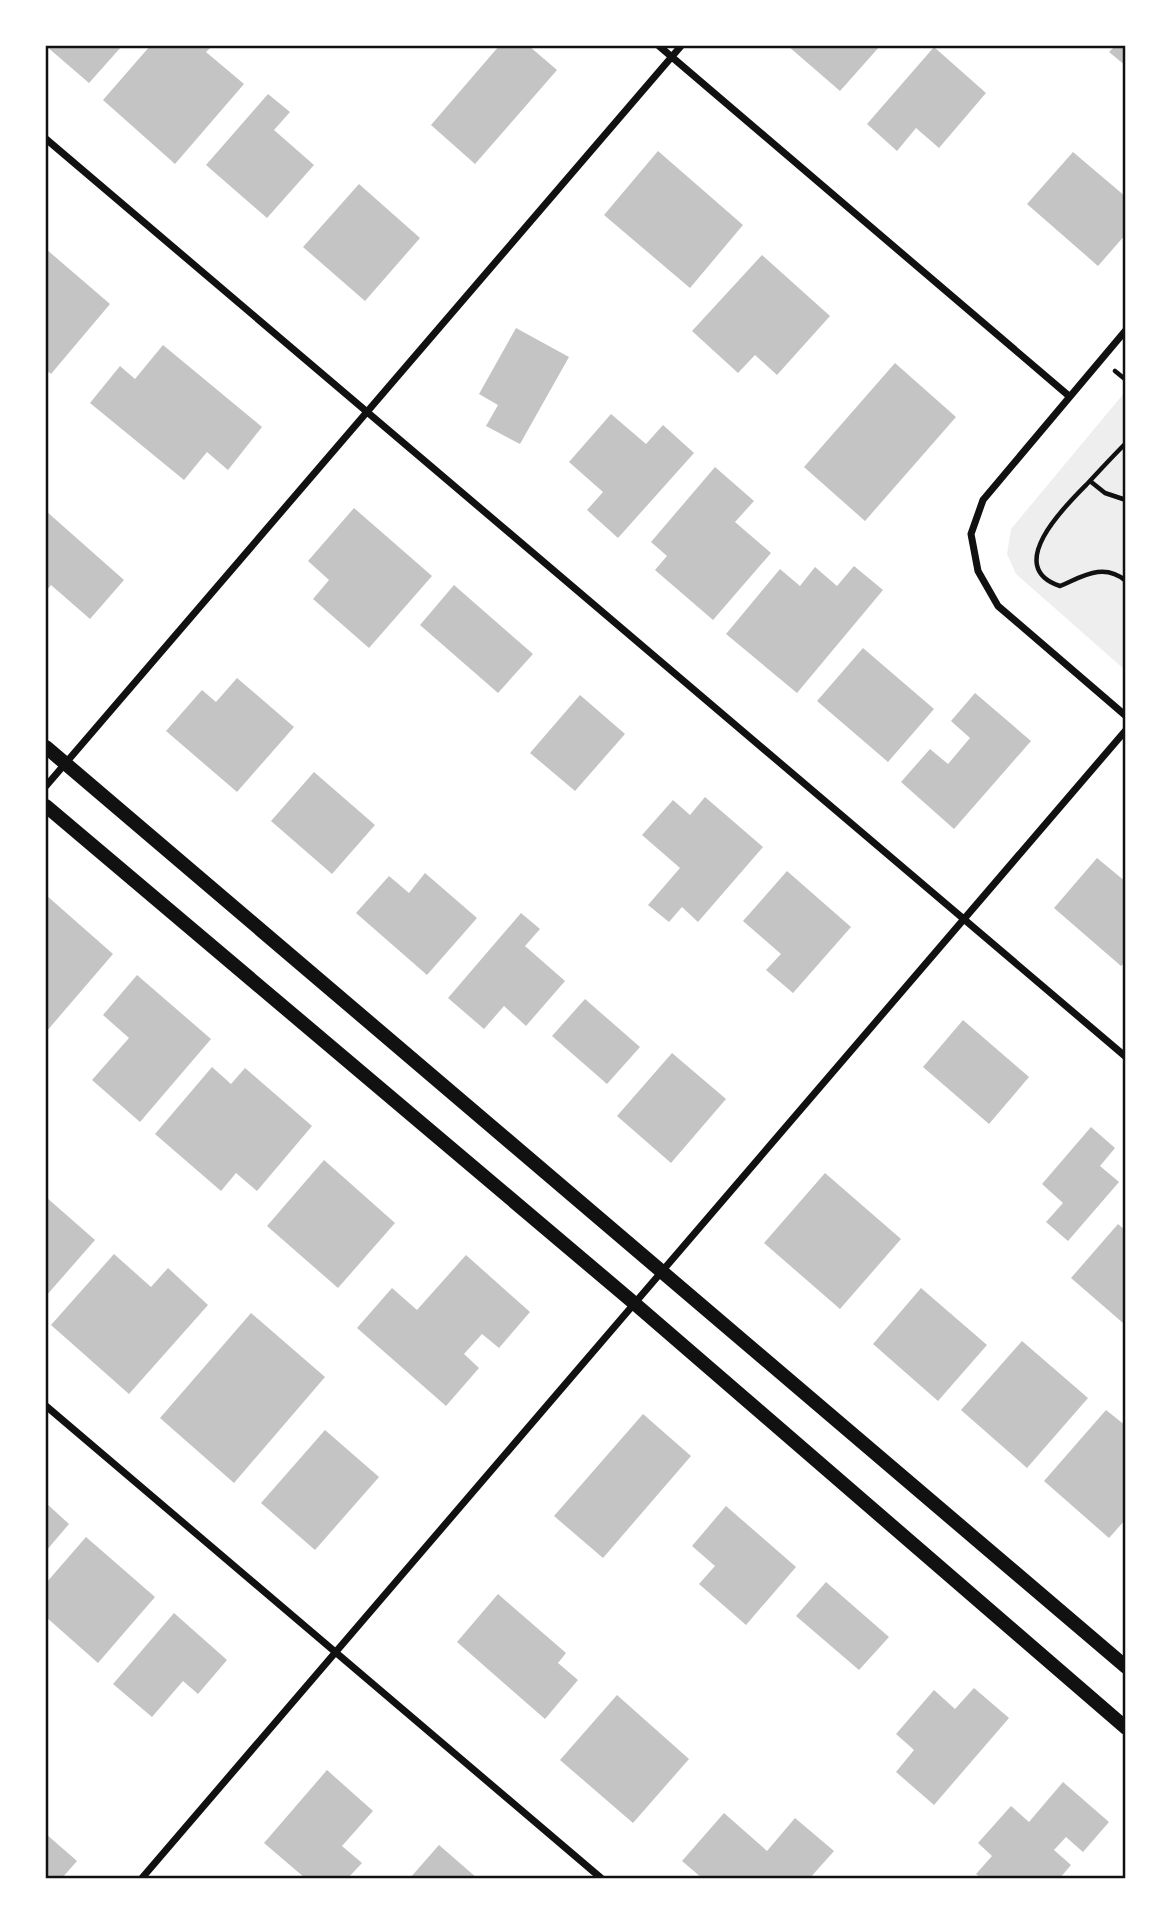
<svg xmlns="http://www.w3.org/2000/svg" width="1171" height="1924" viewBox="0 0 1171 1924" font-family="Overpass,sans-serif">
  <rect width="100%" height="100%" fill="#fff"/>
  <path fill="#eee" d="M 1125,392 L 1125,670 L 1016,574 L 1007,554 L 1011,529 Z"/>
  <path fill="#c4c4c4" d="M 46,46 L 122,46 L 89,83 Z
    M 150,46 L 212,46 L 206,52 L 244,84 L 175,164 L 103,100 Z
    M 499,46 L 529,46 L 557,70 L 475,164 L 431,125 Z
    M 788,46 L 880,46 L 840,91 Z
    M 1115,46 L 1126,46 L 1126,66 L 1109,52 Z
    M 934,47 L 986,93 L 939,148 L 916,128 L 897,151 L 867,124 Z
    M 268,94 L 290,112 L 274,130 L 314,165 L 267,218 L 206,165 Z
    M 658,151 L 743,225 L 690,288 L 604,215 Z
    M 1073,152 L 1126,197 L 1126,234 L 1098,266 L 1027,204 Z
    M 359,184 L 420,238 L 365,301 L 303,247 Z
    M 46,249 L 110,304 L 51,374 L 46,370 Z
    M 762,255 L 830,316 L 777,375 L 755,355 L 738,373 L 692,331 Z
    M 516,328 L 569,357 L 520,444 L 486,426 L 498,405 L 479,394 Z
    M 163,345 L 262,427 L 228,470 L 207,452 L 184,480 L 90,403 L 120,366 L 135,379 Z
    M 895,363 L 956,417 L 865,521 L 804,467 Z
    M 611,414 L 646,444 L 663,425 L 694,453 L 618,538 L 587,510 L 603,492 L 569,462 Z
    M 715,467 L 754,501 L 735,522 L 771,553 L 713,620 L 655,570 L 667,556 L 651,542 Z
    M 354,508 L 432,576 L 369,648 L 313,599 L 329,580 L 308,561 Z
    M 46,511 L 124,580 L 90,619 L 51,585 L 46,591 Z
    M 854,566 L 883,590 L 797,693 L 726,634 L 780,569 L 800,586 L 815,567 L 837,586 Z
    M 454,585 L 533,654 L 498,693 L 420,625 Z
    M 863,648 L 934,709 L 888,762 L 817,701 Z
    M 237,678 L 294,727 L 237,792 L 166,731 L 202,690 L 216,702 Z
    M 975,693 L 1031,741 L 954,829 L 901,782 L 930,749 L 948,764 L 970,738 L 951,721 Z
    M 580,695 L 625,734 L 575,791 L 530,753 Z
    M 314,772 L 375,825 L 332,874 L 271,821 Z
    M 705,797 L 763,847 L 698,922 L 682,907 L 669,922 L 648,905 L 680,868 L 642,835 L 673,800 L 690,815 Z
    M 1097,858 L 1126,882 L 1126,961 L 1121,966 L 1054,908 Z
    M 787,871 L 851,927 L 793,993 L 766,970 L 781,954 L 743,921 Z
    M 425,873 L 477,918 L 427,975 L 356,913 L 389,876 L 409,893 Z
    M 46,895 L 113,954 L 46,1032 Z
    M 521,913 L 540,929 L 525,946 L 565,981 L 526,1026 L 504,1006 L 484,1029 L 448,998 Z
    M 137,975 L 211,1039 L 140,1122 L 92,1080 L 129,1038 L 103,1015 Z
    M 585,999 L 640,1047 L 607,1084 L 552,1036 Z
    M 963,1020 L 1029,1077 L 989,1124 L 923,1067 Z
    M 672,1053 L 726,1099 L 671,1163 L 617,1116 Z
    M 212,1067 L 231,1084 L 245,1068 L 312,1126 L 257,1191 L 236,1173 L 221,1191 L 155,1134 Z
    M 1091,1127 L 1115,1148 L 1100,1166 L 1119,1182 L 1068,1241 L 1046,1222 L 1063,1203 L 1042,1184 Z
    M 324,1160 L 395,1223 L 338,1288 L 267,1226 Z
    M 825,1173 L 901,1239 L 840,1309 L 764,1243 Z
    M 46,1197 L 95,1240 L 46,1296 Z
    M 1118,1224 L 1126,1231 L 1126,1320 L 1123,1323 L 1071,1278 Z
    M 114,1254 L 151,1287 L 168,1268 L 208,1305 L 129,1394 L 51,1325 Z
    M 466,1255 L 530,1312 L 499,1348 L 482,1334 L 464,1354 L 479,1368 L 446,1406 L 357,1328 L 392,1288 L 417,1310 Z
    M 921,1288 L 987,1345 L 938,1401 L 873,1344 Z
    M 251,1313 L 325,1377 L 234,1483 L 160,1418 Z
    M 1022,1341 L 1088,1398 L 1027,1468 L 961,1410 Z
    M 1106,1410 L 1126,1426 L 1126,1519 L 1109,1538 L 1044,1481 Z
    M 643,1414 L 691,1456 L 603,1558 L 554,1516 Z
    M 325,1430 L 379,1477 L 315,1550 L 261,1503 Z
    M 46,1503 L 69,1524 L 46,1551 Z
    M 726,1506 L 796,1567 L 746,1625 L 699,1584 L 715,1566 L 692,1546 Z
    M 86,1537 L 155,1597 L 98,1663 L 46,1617 L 46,1583 Z
    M 826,1582 L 889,1637 L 859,1670 L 796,1616 Z
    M 498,1594 L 566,1653 L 558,1663 L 578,1680 L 545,1719 L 457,1642 Z
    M 174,1613 L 227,1660 L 198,1694 L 183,1681 L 152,1717 L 113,1684 Z
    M 974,1688 L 1009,1718 L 934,1805 L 896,1772 L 914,1750 L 896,1734 L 934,1690 L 955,1709 Z
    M 617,1695 L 689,1759 L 633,1823 L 560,1760 Z
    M 327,1770 L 373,1811 L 342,1846 L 362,1863 L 348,1878 L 305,1878 L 264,1843 Z
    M 1063,1782 L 1109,1822 L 1083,1852 L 1066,1837 L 1054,1850 L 1071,1865 L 1060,1878 L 981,1878 L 976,1874 L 992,1856 L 978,1843 L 1011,1806 L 1029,1822 Z
    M 724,1813 L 767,1851 L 795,1818 L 834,1851 L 810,1878 L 702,1878 L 682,1861 Z
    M 46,1834 L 77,1861 L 62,1878 L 46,1878 Z
    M 439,1845 L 477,1878 L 410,1878 Z"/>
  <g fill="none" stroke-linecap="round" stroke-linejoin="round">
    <path stroke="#111" stroke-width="4.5" d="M 1115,371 L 1126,380
      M 1126,443 C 1113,456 1100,470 1088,483 C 1067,504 1002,567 1060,586 C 1082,577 1103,562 1126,581
      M 1090,481 L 1105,493 L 1126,500"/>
    <path stroke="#111" stroke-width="7" d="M 659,46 L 1069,396
      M 46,139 L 1126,1057
      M 1126,330 L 983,500 L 971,534 L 978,571 L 998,606 L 1126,716
      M 46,786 L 681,46
      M 46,1406 L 601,1878
      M 142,1878 L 1126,730"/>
    <path stroke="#111" stroke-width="14" d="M 46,747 L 1126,1667
      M 46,806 L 634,1303 L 1126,1728"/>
  </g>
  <rect width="1171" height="1924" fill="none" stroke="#ffffff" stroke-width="94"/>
  <rect x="47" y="47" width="1077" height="1830" fill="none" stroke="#111" stroke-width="2.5"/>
</svg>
